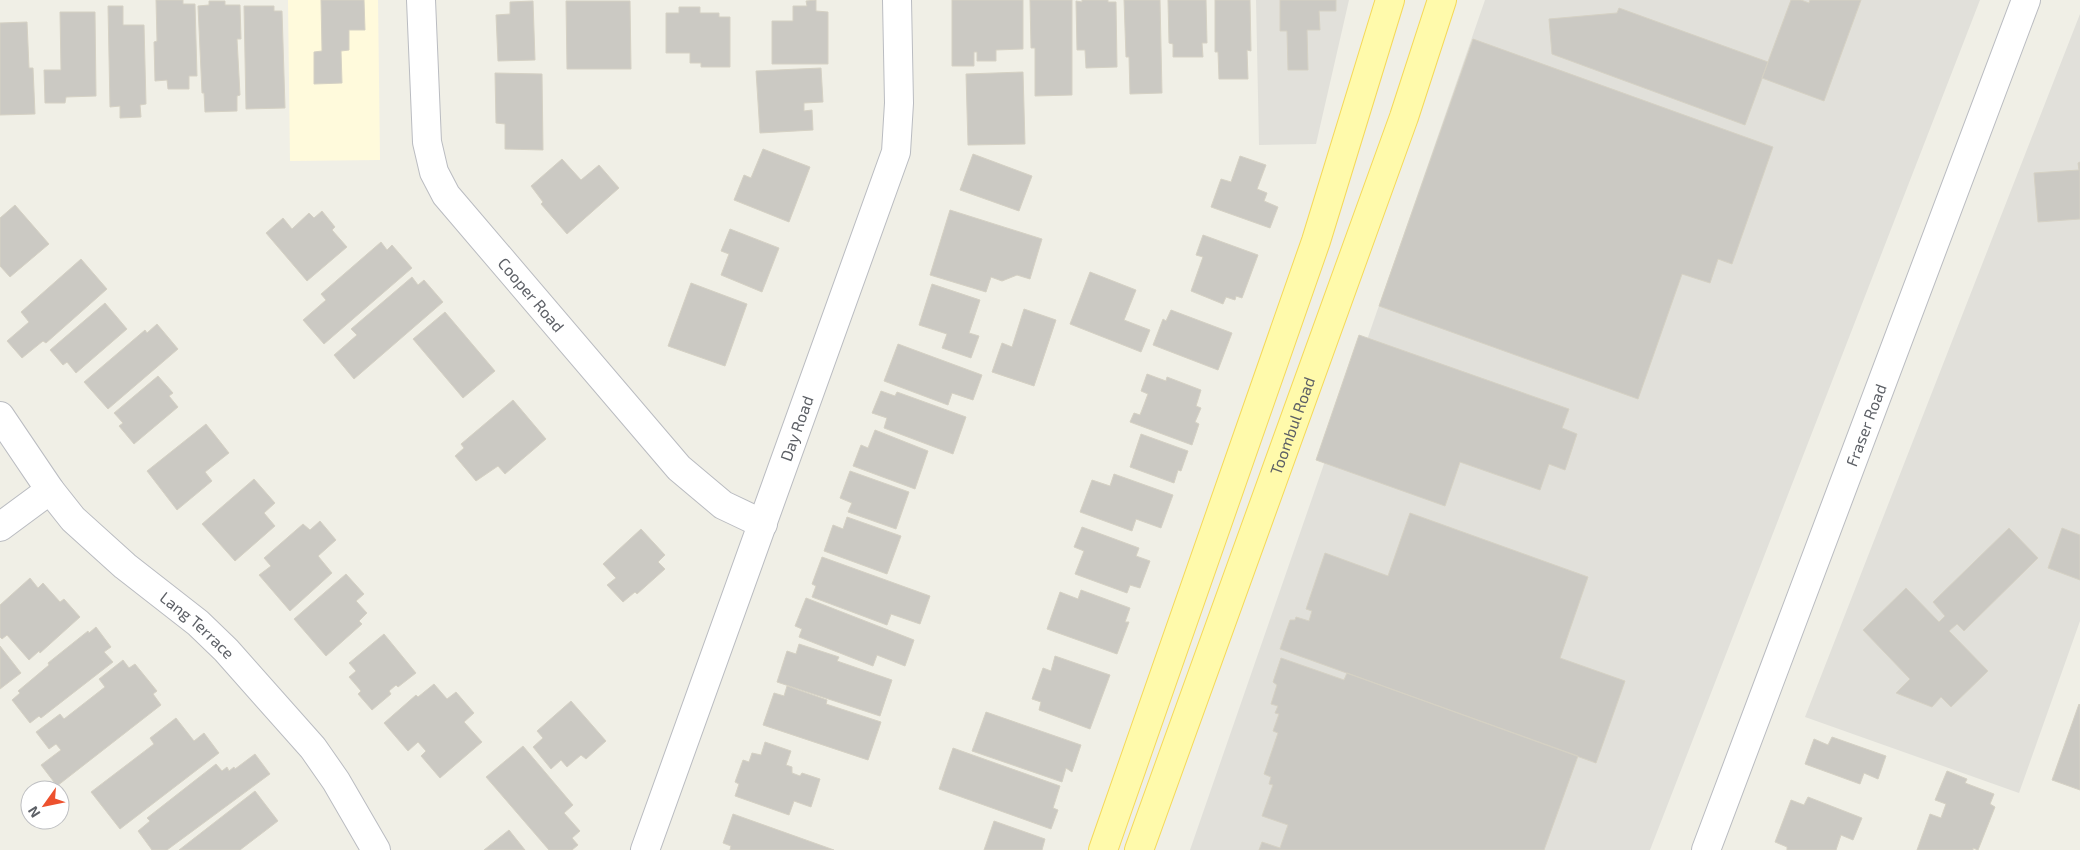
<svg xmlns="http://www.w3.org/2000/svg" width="2080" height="850" viewBox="0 0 2080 850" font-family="'Exo 2',sans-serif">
  <rect width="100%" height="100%" fill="#f0efe6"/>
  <path fill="#fffadc" d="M 288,0 L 378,0 L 380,160 L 290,161 Z"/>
  <path fill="#e1e0da" d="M 1256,0 L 1349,0 L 1316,144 L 1259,145 Z
    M 1485,0 L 1980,0 L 1650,850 L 1190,850 Z
    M 2080,14 L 2080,621 L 2019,793 L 1805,717 Z"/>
  <path fill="#cbc9c3" stroke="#d5d1c4" d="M 156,0 L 183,0 L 183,4 L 195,4 L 197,76 L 189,76 L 189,89 L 168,89 L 167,80 L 155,81 L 154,42 L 157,41 Z
    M 321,0 L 364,0 L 365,30 L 349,30 L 349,50 L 341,51 L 342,83 L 314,84 L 314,52 L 322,51 Z
    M 816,0 L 816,11 L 828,12 L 828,64 L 772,64 L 772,21 L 793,21 L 793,6 L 807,6 L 806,1 Z
    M 952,0 L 1023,0 L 1023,49 L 996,50 L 996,61 L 977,61 L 977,52 L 974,52 L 974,66 L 952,66 Z
    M 1030,0 L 1072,0 L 1072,95 L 1035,96 L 1035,48 L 1031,48 Z
    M 1082,0 L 1108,0 L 1108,2 L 1116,2 L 1117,67 L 1086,68 L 1085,50 L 1077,50 L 1076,1 L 1082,2 Z
    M 1124,0 L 1160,0 L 1162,93 L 1130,94 L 1129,57 L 1126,57 Z
    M 1168,0 L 1206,0 L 1207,43 L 1202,43 L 1203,57 L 1173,57 L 1173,44 L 1169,43 Z
    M 1215,0 L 1250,0 L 1251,51 L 1247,50 L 1248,79 L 1219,79 L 1218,52 L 1215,52 Z
    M 1280,0 L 1336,0 L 1336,11 L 1319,11 L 1320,30 L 1307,30 L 1308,70 L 1288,70 L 1287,31 L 1280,31 Z
    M 1791,0 L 1801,0 L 1809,3 L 1810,0 L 1861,0 L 1824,101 L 1762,78 Z
    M 209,1 L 225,1 L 225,5 L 240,5 L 241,39 L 237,39 L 240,95 L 237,96 L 237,111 L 205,112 L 204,93 L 202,93 L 198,6 L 209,5 Z
    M 533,1 L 535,60 L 498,61 L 496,15 L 510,14 L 510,2 Z
    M 566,1 L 630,1 L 631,69 L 567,69 Z
    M 108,6 L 123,6 L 123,25 L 144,25 L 146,104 L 140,105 L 141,117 L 120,118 L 120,106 L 110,107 Z
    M 244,6 L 274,6 L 274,11 L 282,11 L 285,108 L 246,109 Z
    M 679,7 L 700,7 L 700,13 L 719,13 L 719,17 L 730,17 L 730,67 L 701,67 L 701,63 L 690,63 L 690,53 L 666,53 L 666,13 L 679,13 Z
    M 1619,8 L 1768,62 L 1745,125 L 1552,54 L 1549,19 L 1617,13 Z
    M 60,12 L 95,12 L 96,96 L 66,97 L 65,103 L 45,103 L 44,70 L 61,70 Z
    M 27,22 L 29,68 L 33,68 L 35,114 L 0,115 L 0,23 Z
    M 1473,39 L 1773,147 L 1732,264 L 1718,259 L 1710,283 L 1682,274 L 1638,399 L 1379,306 Z
    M 821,68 L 823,102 L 804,103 L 804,111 L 812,110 L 813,130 L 760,133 L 756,71 Z
    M 1023,72 L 1025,144 L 968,145 L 966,74 Z
    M 495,73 L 542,74 L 543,150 L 505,149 L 505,124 L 496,123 Z
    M 763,149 L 810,167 L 789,222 L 734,200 L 744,175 L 751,178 Z
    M 973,154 L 1032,176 L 1019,211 L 960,190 Z
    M 1240,156 L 1266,165 L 1257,189 L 1267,193 L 1264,201 L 1278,207 L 1270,228 L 1211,207 L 1221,179 L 1231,182 Z
    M 562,159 L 581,180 L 599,165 L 619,188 L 567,234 L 541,204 L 543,202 L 531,186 Z
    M 2080,162 L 2080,219 L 2038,222 L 2034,173 L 2079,170 L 2078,163 Z
    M 15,205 L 49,244 L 10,277 L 0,266 L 0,218 Z
    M 950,210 L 1042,239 L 1030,279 L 1017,275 L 1002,281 L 991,277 L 986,292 L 930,275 Z
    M 322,211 L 335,227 L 332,230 L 347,247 L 307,281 L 266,233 L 283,218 L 292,229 L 309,213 L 314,218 Z
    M 730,229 L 779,248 L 762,292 L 721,275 L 729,254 L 721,251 Z
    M 1203,235 L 1258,255 L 1242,298 L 1236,296 L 1235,300 L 1226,297 L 1223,304 L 1191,291 L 1203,257 L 1196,255 Z
    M 381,242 L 387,250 L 392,245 L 412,268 L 324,344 L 303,320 L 326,300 L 321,294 Z
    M 81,259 L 107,289 L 46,343 L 43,341 L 22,358 L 7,341 L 29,322 L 21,312 Z
    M 1090,272 L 1136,290 L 1124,320 L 1150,330 L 1141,352 L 1070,324 Z
    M 412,277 L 418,285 L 424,280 L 443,302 L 354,379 L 334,355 L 357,335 L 351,329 Z
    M 691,283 L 747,304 L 725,366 L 668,346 Z
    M 932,284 L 980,300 L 969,333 L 979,336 L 971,358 L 942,348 L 947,334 L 919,325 Z
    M 105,303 L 127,329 L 76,373 L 67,362 L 63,365 L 50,350 Z
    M 1024,309 L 1056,320 L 1034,386 L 992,372 L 1002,343 L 1012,347 Z
    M 1171,310 L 1232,333 L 1218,370 L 1153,345 L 1163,319 L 1166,321 Z
    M 445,312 L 495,371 L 463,398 L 413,339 Z
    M 157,324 L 178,349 L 108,409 L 84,382 L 145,330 L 147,333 Z
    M 1359,335 L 1569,409 L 1562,428 L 1577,434 L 1565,470 L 1549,464 L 1540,490 L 1460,462 L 1445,506 L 1316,460 Z
    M 898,344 L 982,375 L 973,400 L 952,393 L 948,405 L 884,381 Z
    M 1147,374 L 1166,381 L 1167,377 L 1201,390 L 1196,406 L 1201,408 L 1195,422 L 1199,424 L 1192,445 L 1130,422 L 1134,413 L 1140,415 L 1148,394 L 1141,391 Z
    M 158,376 L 173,393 L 169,396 L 178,407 L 134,444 L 119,426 L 123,423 L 114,413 Z
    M 881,391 L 895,396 L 897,392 L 966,417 L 953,454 L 884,428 L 887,418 L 872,413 Z
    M 513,400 L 546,439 L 505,474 L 498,466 L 476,481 L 455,456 L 464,448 L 461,444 Z
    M 206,424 L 229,453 L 205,472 L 212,481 L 177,510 L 147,471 Z
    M 875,430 L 928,451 L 915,489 L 853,466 L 861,445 L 868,448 Z
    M 1141,434 L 1188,451 L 1181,471 L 1178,470 L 1174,483 L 1130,467 Z
    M 850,471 L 909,492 L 896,529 L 848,512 L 852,503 L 840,498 Z
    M 1114,474 L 1173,495 L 1161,528 L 1136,519 L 1132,531 L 1080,512 L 1092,480 L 1110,486 Z
    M 254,479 L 275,503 L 264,513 L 275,526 L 235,561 L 202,524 Z
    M 1410,513 L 1588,577 L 1560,658 L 1625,681 L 1596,763 L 1280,649 L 1290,620 L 1295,620 L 1296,617 L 1309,621 L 1312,611 L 1306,609 L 1325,553 L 1388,576 Z
    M 847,517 L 901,536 L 887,574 L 824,551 L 833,525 L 843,529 Z
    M 320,521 L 336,540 L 318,556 L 332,573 L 290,611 L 259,575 L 271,566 L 264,558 L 303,524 L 310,530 Z
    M 1082,527 L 1139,548 L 1136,556 L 1150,561 L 1140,588 L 1130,585 L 1127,593 L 1075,574 L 1084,551 L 1074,547 Z
    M 2009,528 L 2038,558 L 1964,631 L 1957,624 L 1949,631 L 1988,671 L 1951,707 L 1941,697 L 1932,707 L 1896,693 L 1910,679 L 1863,630 L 1906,588 L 1939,622 L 1945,616 L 1933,602 Z
    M 2062,528 L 2080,535 L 2080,580 L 2048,568 Z
    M 641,529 L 665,555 L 658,562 L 665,569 L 637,594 L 635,592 L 623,602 L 607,585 L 616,578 L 603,564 Z
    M 822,557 L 930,596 L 920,624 L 891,614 L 887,625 L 812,597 L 816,586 L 812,584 Z
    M 346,574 L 364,594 L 356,601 L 367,613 L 359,621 L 362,624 L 326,656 L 294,619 Z
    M 30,578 L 38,588 L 43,583 L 60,602 L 64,599 L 80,617 L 40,653 L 39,651 L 29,660 L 7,635 L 2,639 L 0,637 L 0,605 Z
    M 1081,590 L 1130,608 L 1125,622 L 1129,622 L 1117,654 L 1047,629 L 1060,592 L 1078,599 Z
    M 806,598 L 914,640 L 905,666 L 877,655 L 873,666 L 799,637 L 802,629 L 795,626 Z
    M 96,627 L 111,647 L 104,652 L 113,662 L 41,718 L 39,716 L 30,723 L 12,700 L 20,693 L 18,691 L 49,665 L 48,663 L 88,631 L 89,633 Z
    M 384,634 L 416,673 L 398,687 L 396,685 L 389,691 L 391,694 L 372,710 L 358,694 L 361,691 L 349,677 L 356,671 L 349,663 Z
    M 799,644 L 839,657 L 837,661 L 892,680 L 880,716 L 777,682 L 787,651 L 796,654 Z
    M 0,646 L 21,673 L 0,689 Z
    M 1055,656 L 1110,675 L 1090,729 L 1039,710 L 1041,702 L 1032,699 L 1043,668 L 1051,671 Z
    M 1281,658 L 1344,680 L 1347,673 L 1578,756 L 1544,850 L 1259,850 L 1262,842 L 1280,848 L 1288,825 L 1262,816 L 1273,785 L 1269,784 L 1271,777 L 1264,774 L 1278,733 L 1273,731 L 1279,714 L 1275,713 L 1278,706 L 1271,704 L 1277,685 L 1273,682 Z
    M 123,660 L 129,668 L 135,664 L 157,691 L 153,694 L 161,705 L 57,786 L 41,765 L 61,750 L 56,744 L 49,749 L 36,732 L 60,714 L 64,719 L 105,687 L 99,679 Z
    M 434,684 L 447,699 L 456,692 L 474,713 L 464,722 L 482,742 L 440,778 L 421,756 L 426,751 L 418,742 L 408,751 L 384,723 L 416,695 L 418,697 Z
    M 787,686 L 827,700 L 826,704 L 881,722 L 868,760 L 763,725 L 774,693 L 784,696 Z
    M 571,701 L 606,741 L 586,759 L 581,755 L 567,767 L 561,760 L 551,769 L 533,747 L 543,738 L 537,731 Z
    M 2079,704 L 2080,705 L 2080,790 L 2052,780 Z
    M 986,712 L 1081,745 L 1072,772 L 1066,768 L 1062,782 L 972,751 Z
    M 176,718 L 194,741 L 204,733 L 219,753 L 120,829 L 91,792 L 154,744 L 150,738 Z
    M 1832,737 L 1886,756 L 1878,779 L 1864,773 L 1860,784 L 1805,764 L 1814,739 L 1828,745 Z
    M 765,742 L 791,751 L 786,765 L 792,767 L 792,773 L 800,776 L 802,773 L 820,779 L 811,807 L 794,801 L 789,815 L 735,796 L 739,784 L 735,782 L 743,760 L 749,762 L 752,753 L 761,755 Z
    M 523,746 L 573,805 L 564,813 L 580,831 L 572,838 L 578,845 L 572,850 L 549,850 L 486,777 Z
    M 953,748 L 1060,786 L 1053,808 L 1058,810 L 1051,829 L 939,789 Z
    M 255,754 L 270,774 L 167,850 L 152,850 L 138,831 L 150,821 L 147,818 L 216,764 L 222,771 L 227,767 L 229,771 L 234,767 L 235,769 Z
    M 1947,771 L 1967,779 L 1965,783 L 1994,794 L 1990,804 L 1995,807 L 1978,850 L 1973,848 L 1973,850 L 1917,850 L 1930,814 L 1941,818 L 1946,804 L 1935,800 Z
    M 255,791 L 278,821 L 240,850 L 179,850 Z
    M 1808,797 L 1862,818 L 1853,840 L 1841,835 L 1836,850 L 1787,850 L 1787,847 L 1775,842 L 1791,800 L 1804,805 Z
    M 733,814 L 834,850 L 730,850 L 731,846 L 723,843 Z
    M 994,821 L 1045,839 L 1042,850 L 984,850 Z
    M 509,830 L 525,850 L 484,850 Z"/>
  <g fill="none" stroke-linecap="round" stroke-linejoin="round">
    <g stroke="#babcc1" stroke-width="30">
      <g id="minor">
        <path id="s1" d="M 421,0 L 427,142 L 434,172 L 446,195 L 679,468 L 723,505 L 763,524"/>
        <path id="s2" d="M 0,416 L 50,490 L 73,519 L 125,566 L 198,623 L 226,650 L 313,748 L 336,781 L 376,850"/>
        <path d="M 0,527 L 50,490"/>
        <path id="s3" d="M 645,850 L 896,152 L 899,103 L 897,0"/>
        <path id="s4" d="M 1706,850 L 2026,0"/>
      </g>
    </g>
    <g stroke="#f5d95a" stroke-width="30">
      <g id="major">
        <path d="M 1103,850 L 1316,241 L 1390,0"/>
        <path id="s5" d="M 1139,850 L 1404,117 L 1442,0"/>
      </g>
    </g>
    <use href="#minor" stroke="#fff" stroke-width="28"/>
    <use href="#major" stroke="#fffaab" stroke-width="28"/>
  </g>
  <g text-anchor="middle" stroke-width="4" stroke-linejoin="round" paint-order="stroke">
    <g font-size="16" fill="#5d6066" stroke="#fff">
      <text dy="6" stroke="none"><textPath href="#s1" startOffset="330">Cooper Road</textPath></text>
      <text dy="6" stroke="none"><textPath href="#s4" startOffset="454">Fraser Road</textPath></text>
      <text dy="6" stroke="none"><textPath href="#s5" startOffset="451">Toombul Road</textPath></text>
      <text dy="6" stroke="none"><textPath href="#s3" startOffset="448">Day Road</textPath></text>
      <text dy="6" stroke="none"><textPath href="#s2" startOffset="290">Lang Terrace</textPath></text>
    </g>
  </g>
  <g transform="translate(45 805) rotate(237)"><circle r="24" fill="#ffffff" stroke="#bebfc2"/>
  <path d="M0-4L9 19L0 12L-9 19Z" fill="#ed512e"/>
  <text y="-8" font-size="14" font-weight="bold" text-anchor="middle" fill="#5d6066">N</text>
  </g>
</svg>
